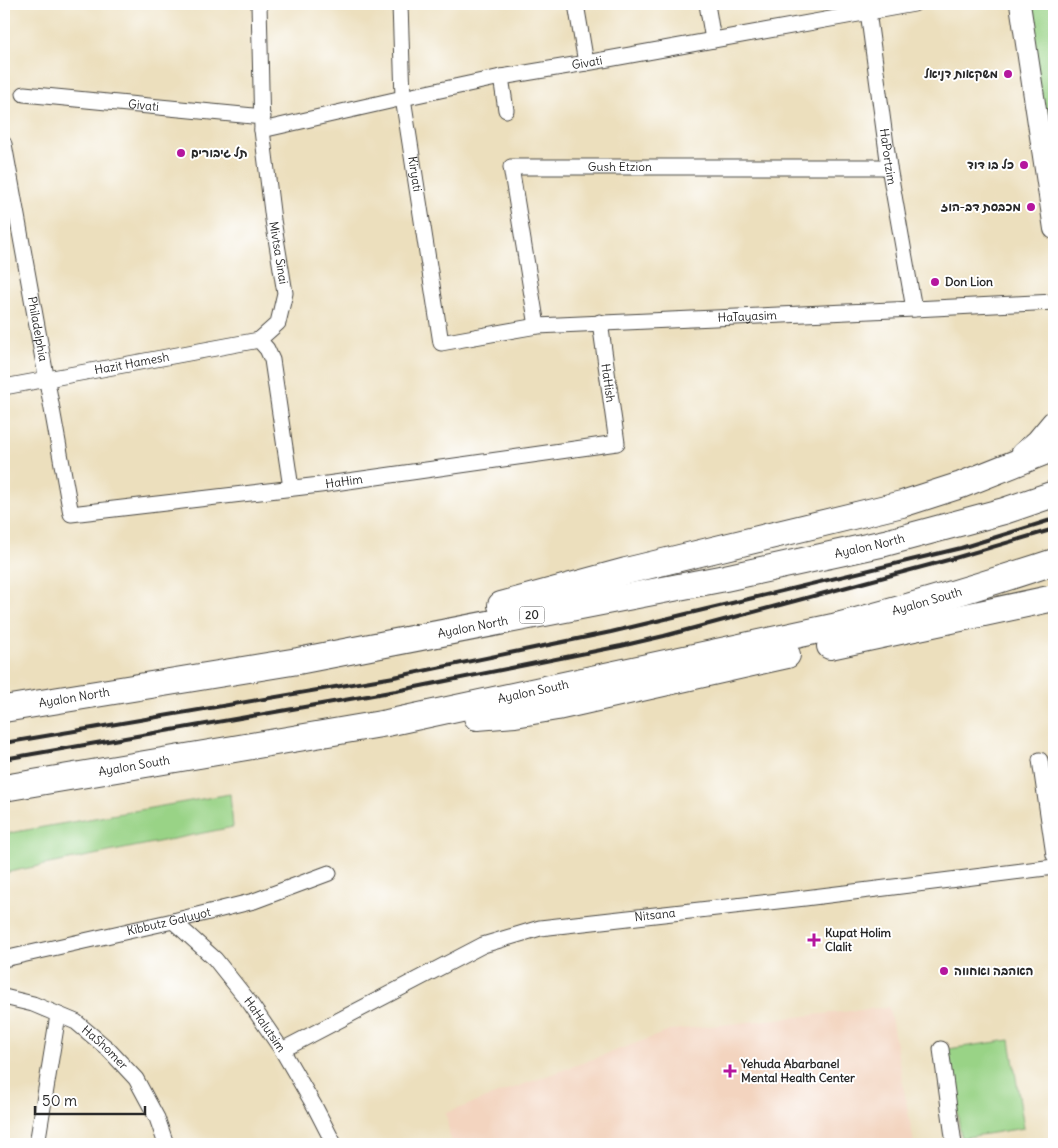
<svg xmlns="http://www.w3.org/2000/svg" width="1058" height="1148" viewBox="0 0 1058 1148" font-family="Delius,'Playpen Sans Hebrew',sans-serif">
  <rect width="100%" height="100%" fill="#fff"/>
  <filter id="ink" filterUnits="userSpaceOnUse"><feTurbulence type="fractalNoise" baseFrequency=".02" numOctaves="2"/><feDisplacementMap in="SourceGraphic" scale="10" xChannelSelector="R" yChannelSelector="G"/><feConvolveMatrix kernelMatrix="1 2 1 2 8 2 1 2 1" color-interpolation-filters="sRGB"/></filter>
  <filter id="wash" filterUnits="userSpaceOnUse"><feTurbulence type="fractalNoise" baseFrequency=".0096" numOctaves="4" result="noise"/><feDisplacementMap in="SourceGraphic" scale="20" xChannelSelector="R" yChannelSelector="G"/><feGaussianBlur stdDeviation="1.12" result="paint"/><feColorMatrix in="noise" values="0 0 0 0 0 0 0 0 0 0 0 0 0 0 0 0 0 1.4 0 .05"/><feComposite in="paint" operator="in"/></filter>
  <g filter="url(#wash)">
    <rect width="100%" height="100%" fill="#ecdfbd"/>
    <path fill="#f3d4bf" d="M 889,1007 L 914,1144 L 451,1144 L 446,1113 L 672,1030 Z"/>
    <path fill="#99d386" stroke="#627f58" d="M 1029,4 L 1054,4 L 1054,229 Z
      M 230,794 L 233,827 L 4,873 L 4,834 Z
      M 1010,1040 L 1024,1128 L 961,1138 L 948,1049 Z"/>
  </g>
  <g filter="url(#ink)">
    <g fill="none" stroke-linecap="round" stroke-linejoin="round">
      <g stroke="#484641" stroke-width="17">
        <g id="street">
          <path id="s1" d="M 259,4 L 262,130 L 273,220 L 285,293 L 278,323 L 259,340"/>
          <path id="s2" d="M 400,4 L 403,98 L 441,343 L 537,326 L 914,309 L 1054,302"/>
          <path d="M 576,4 L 586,63"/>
          <path d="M 707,4 L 713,40"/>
          <path id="s3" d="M 867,4 L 889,167 L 914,309"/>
          <path d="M 501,77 L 506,110"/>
          <path id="s4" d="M 24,94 L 263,117"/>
          <path id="s5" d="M 262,130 L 403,98 L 501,77 L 586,63 L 914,4"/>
          <path id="s6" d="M 4,144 L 71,514 L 320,485 L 617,443 L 600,322"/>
          <path id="s7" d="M 537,326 L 511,167 L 889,167"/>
          <path d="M 259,340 L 267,349 L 272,360 L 291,488"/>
          <path id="s8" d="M 4,387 L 259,340"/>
          <path d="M 1040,760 L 1054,855"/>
          <path id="s9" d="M 173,921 L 215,959 L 250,1003 L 282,1050 L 315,1107 L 334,1144"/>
          <path id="s10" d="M 4,959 L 173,921 L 254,901 L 329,873"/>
          <path id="s11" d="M 4,997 L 33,1004 L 76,1022 L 108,1049 L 136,1079 L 157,1118 L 166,1144"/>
          <path d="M 941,1049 L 954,1144"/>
          <path id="s12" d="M 282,1050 L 483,945 L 540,928 L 805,898 L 1054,867"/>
          <path d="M 37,1144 L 58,1015"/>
        </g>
      </g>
      <g stroke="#484641" stroke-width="22">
        <path id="secondary" d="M 1020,4 L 1054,229"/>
      </g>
      <g stroke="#484641" stroke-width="28">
        <g id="highway">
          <path d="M 1024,455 L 1039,442 L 1054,424"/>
          <path d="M 501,605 L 626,571 L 902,504 L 961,485 L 1054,448"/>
          <path d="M 830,646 L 1054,598"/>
          <path id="s13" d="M 4,709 L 298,661 L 725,578 L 885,543 L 1004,511 L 1054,494"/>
          <path d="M 477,717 L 515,714 L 557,707 L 787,655"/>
          <path id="s14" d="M 4,788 L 387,723 L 833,627 C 908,608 981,586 1054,562"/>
        </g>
      </g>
      <use href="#street" stroke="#fff" stroke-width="15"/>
      <use href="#secondary" stroke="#fff" stroke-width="20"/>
      <use href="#highway" stroke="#fff" stroke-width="26"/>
      <path stroke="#2b2b2b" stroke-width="4" d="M 4,743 L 394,677 L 611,632 L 961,548 L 1054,519
        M 4,759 L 396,691 L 621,646 L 664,636 L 948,560 L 1054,529"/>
    </g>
  </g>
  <g fill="#b5179e" stroke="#fff" stroke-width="2">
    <circle cx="1008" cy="74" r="5"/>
    <circle cx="181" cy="153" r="5"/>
    <circle cx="1024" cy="165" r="5"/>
    <circle cx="1031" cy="207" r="5"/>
    <circle cx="935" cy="282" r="5"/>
    <path d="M811.5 932.5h5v5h5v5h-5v5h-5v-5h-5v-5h5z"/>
    <circle cx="944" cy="971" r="5"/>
    <path d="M727.5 1063.5h5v5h5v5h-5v5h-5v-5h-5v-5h5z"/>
  </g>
  <g text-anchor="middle" stroke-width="4" stroke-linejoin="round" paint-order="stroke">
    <rect fill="#fff" stroke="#6b6b6b" stroke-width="1" x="519.5" y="606.5" width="25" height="17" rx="4"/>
    <g font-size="11" font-weight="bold" fill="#2b2b2b">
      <text x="532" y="619">20</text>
    </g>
    <g font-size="12" fill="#2b2b2b" stroke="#fff">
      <text dy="4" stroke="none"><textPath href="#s5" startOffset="332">Givati</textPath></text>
      <text dy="4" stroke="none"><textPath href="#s4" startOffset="120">Givati</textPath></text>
      <text dy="4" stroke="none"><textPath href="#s3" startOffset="154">HaPortzim</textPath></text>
      <text dy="4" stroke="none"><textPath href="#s7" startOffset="270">Gush Etzion</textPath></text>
      <text dy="4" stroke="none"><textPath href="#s2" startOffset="171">Kiryati</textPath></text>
      <text dy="4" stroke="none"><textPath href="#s1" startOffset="250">Mivtsa Sinai</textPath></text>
      <text dy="4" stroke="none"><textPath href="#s2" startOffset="650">HaTayasim</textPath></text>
      <text dy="4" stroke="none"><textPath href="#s6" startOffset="188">Philadelphia</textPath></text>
      <text dy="4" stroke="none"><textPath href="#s8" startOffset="130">Hazit Hamesh</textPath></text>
      <text transform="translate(608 383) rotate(82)" y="4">HaHish</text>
      <text dy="4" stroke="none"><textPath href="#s6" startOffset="651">HaHim</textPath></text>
      <text dy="4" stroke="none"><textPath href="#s13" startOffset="881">Ayalon North</textPath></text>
      <text dy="4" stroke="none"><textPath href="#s14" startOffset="942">Ayalon South</textPath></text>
      <text dy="4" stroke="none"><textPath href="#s13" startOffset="476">Ayalon North</textPath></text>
      <text dy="4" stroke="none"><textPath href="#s14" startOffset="538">Ayalon South</textPath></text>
      <text dy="4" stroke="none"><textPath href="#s13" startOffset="71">Ayalon North</textPath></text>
      <text dy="4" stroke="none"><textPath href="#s14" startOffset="132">Ayalon South</textPath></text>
      <text dy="4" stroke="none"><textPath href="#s12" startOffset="402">Nitsana</textPath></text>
      <text dy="4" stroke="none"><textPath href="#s10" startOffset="169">Kibbutz Galuyot</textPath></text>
      <text dy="4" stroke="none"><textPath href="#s9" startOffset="139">HaHalutsim</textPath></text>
      <text dy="4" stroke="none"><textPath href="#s11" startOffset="115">HaShomer</textPath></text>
    </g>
    <g font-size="12" font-weight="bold" fill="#2b2b2b" stroke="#fff" text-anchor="start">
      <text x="998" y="78" text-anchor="end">משקאות דניאל</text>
      <text x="191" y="157">תל גיבורים</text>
      <text x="1014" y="169" text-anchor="end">כל בו דוד</text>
      <text x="1021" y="211" text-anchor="end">מכבסת דב-הוז</text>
      <text x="945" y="286">Don Lion</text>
      <text x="825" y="937">Kupat Holim<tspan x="825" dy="14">Clalit</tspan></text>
      <text x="954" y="975">האהבה ואחווה</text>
      <text x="741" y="1068">Yehuda Abarbanel<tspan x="741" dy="14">Mental Health Center</tspan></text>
    </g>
  </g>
  <rect width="1058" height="1148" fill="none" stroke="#fff" stroke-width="20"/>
  <path d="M35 1106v8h110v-8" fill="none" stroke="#2b2b2b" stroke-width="2.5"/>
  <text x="42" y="1106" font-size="15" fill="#2b2b2b" stroke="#ffffff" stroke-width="4" paint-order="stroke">50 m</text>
</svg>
